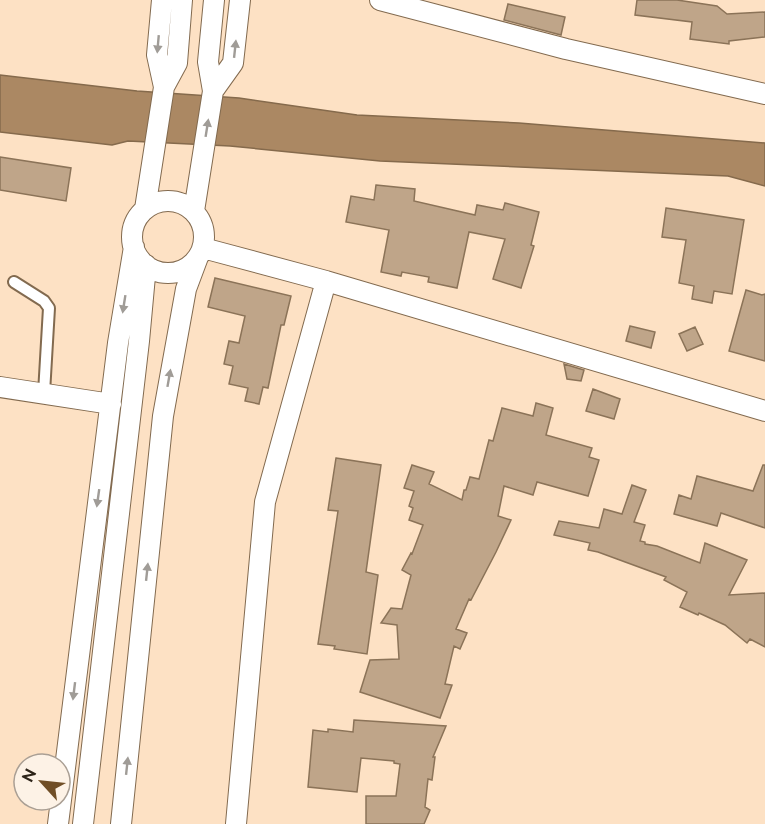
<svg xmlns="http://www.w3.org/2000/svg" width="765" height="824" viewBox="0 0 765 824" font-family="Raleway,sans-serif">
  <rect width="100%" height="100%" fill="#fde1c4"/>
  <path fill="#ab8863" stroke="#856a4c" stroke-width="1.5" d="M 0,75 L 137,91 L 239,98 L 357,115 L 519,123 L 765,143 L 765,186 L 728,176 L 380,161 L 230,146 L 128,141 L 112,145 L 0,132 Z"/>
  <path fill="#bfa589" stroke="#8b7358" stroke-width="1.5" d="M 637,0 L 677,0 L 717,6 L 727,14 L 765,12 L 765,37 L 729,41 L 729,44 L 690,39 L 692,22 L 635,15 Z
    M 508,4 L 565,17 L 561,35 L 504,20 Z
    M 0,157 L 71,168 L 66,201 L 0,190 Z
    M 376,185 L 415,189 L 414,201 L 475,215 L 477,205 L 503,210 L 505,203 L 539,212 L 531,245 L 534,246 L 521,288 L 493,279 L 505,239 L 469,232 L 457,288 L 428,282 L 429,277 L 402,272 L 401,276 L 381,272 L 389,230 L 346,222 L 351,196 L 374,200 Z
    M 666,208 L 744,220 L 732,294 L 714,291 L 712,303 L 692,299 L 694,286 L 679,283 L 686,240 L 662,237 Z
    M 215,278 L 291,296 L 284,325 L 281,325 L 268,388 L 263,387 L 259,404 L 245,401 L 248,388 L 229,384 L 233,366 L 224,364 L 229,341 L 239,343 L 245,316 L 208,307 Z
    M 746,290 L 762,295 L 765,294 L 765,361 L 729,351 Z
    M 630,326 L 655,332 L 651,348 L 626,341 Z
    M 695,327 L 703,344 L 687,351 L 679,334 Z
    M 564,364 L 584,370 L 581,381 L 567,379 Z
    M 593,389 L 620,399 L 614,419 L 586,411 Z
    M 536,403 L 553,408 L 546,435 L 592,448 L 589,457 L 599,460 L 588,496 L 537,482 L 533,495 L 504,486 L 498,516 L 511,520 L 496,552 L 471,600 L 469,599 L 456,629 L 467,633 L 460,649 L 454,646 L 445,684 L 452,685 L 440,718 L 360,692 L 370,660 L 399,659 L 397,625 L 381,623 L 391,608 L 402,609 L 411,575 L 402,570 L 411,553 L 412,554 L 423,525 L 409,520 L 413,508 L 409,506 L 414,491 L 404,488 L 412,465 L 434,472 L 429,484 L 462,500 L 464,490 L 466,490 L 470,477 L 479,479 L 489,440 L 493,441 L 502,408 L 533,416 Z
    M 336,458 L 381,465 L 366,572 L 378,575 L 367,654 L 334,649 L 335,646 L 318,644 L 338,511 L 328,510 Z
    M 763,465 L 765,465 L 765,528 L 721,513 L 717,526 L 674,514 L 679,495 L 691,499 L 697,476 L 753,491 Z
    M 632,485 L 646,490 L 634,522 L 645,525 L 640,541 L 645,542 L 645,544 L 657,546 L 700,563 L 705,543 L 747,560 L 729,595 L 765,593 L 765,647 L 750,639 L 747,643 L 725,625 L 699,613 L 698,615 L 680,607 L 687,592 L 664,580 L 666,577 L 598,552 L 588,550 L 590,543 L 554,535 L 559,521 L 599,528 L 604,509 L 622,514 Z
    M 354,720 L 446,726 L 433,757 L 435,757 L 432,780 L 428,779 L 425,807 L 430,810 L 424,824 L 366,824 L 366,796 L 396,796 L 400,764 L 394,763 L 394,761 L 361,758 L 357,792 L 308,787 L 313,730 L 328,732 L 328,729 L 353,732 Z"/>
  <g fill="none" stroke-linecap="round" stroke-linejoin="round">
    <g stroke="#826a4f" stroke-width="14">
      <path id="lane" d="M 14,282 L 44,301 L 49,308 L 44,393"/>
    </g>
    <g stroke="#826a4f" stroke-width="22">
      <path id="street" d="M 380,0 L 566,49 L 765,94
        M 164,87 L 177,63 L 182,0
        M 213,91 L 233,63 L 240,0
        M132 237a36 36 0 1 1 72 0a36 36 0 1 1-72 0Z
        M 145,209 L 164,87 L 157,55 L 162,0
        M 194,211 L 213,91 L 208,62 L 214,0
        M 203,248 L 326,281 L 765,411
        M 0,387 L 111,404
        M 58,824 L 118,343 L 134,247
        M 83,824 L 139,341 L 146,265
        M 121,824 L 163,416 L 186,289 L 198,257
        M 236,824 L 265,502 L 326,281"/>
    </g>
    <use href="#lane" stroke="#fff" stroke-width="10"/>
    <use href="#street" stroke="#fff" stroke-width="20"/>
  </g>
  <defs><path id="oneway-solid" d="M-6-.8H1V-3.2L6.5 0L1 3.2V.8H-6Z" transform="scale(1.5)"/></defs>
  <g fill="#a09c97">
    <use href="#oneway-solid" transform="translate(158 44) rotate(95)"/>
    <use href="#oneway-solid" transform="translate(235 49) rotate(-84)"/>
    <use href="#oneway-solid" transform="translate(207 128) rotate(-81)"/>
    <use href="#oneway-solid" transform="translate(124 304) rotate(99)"/>
    <use href="#oneway-solid" transform="translate(169 378) rotate(-80)"/>
    <use href="#oneway-solid" transform="translate(98 498) rotate(98)"/>
    <use href="#oneway-solid" transform="translate(147 572) rotate(-84)"/>
    <use href="#oneway-solid" transform="translate(74 691) rotate(97)"/>
    <use href="#oneway-solid" transform="translate(127 766) rotate(-84)"/>
  </g>
  <g transform="translate(42 782) rotate(297)"><circle r="28" fill="#fdf2e6" stroke="#aa9f94" stroke-width="1.5"/>
  <path d="M0-4.5L10 22L0 15L-10 22Z" fill="#704e26"/>
  <text y="-9" font-size="16" font-weight="bold" text-anchor="middle" fill="#2d2318">N</text>
  </g>
</svg>
